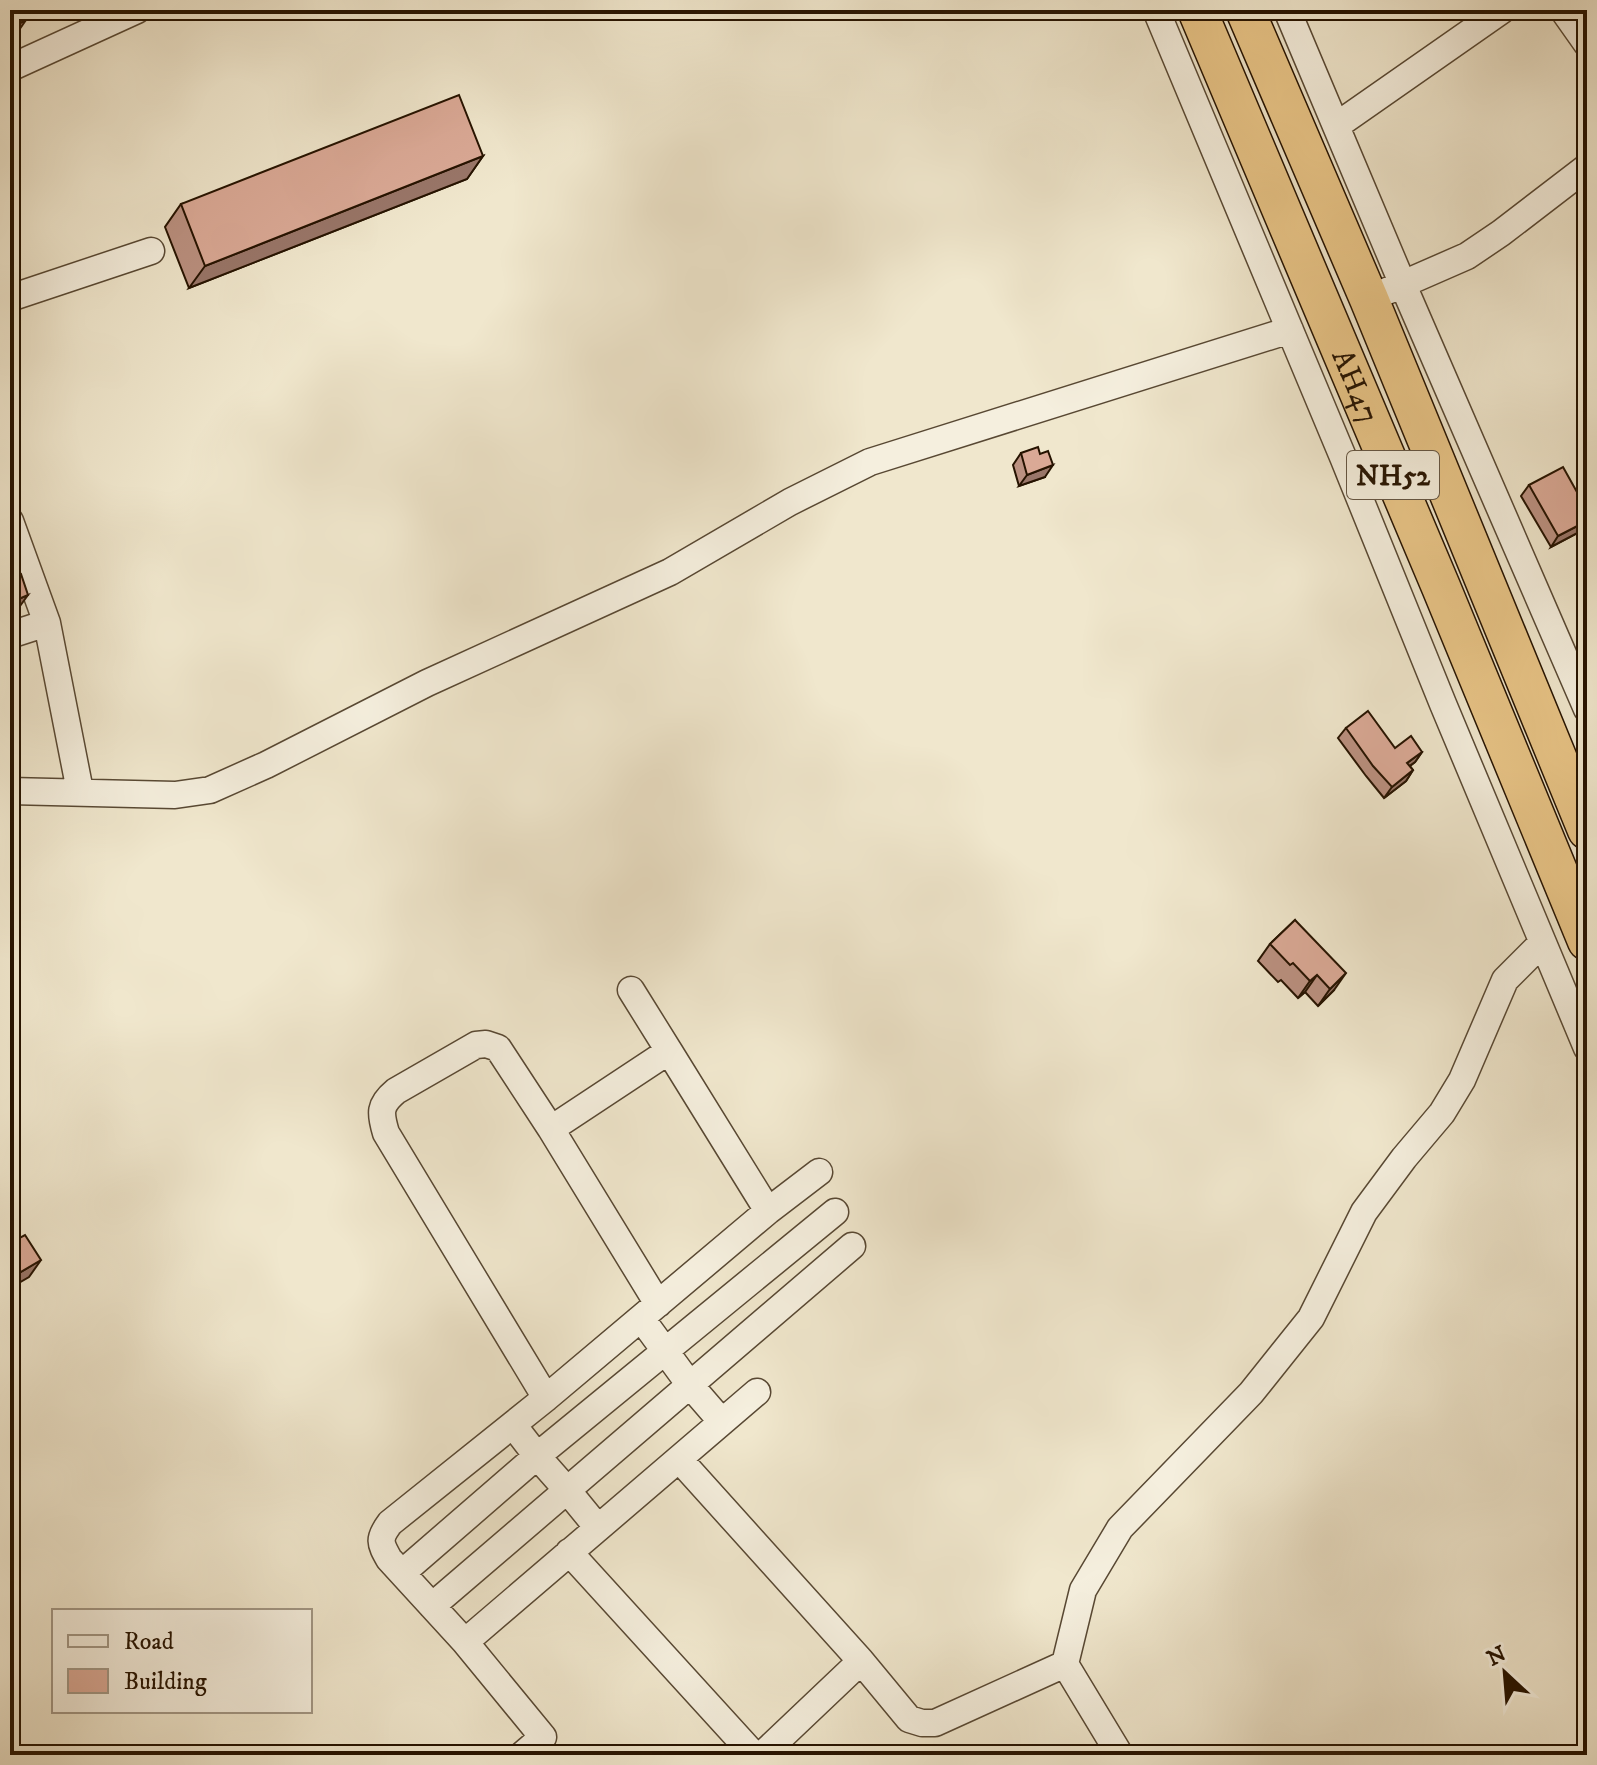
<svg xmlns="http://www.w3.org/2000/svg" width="1597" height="1765" viewBox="0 0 1597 1765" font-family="'IM FELL DW Pica',serif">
  <rect width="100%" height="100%" fill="#f0e7cd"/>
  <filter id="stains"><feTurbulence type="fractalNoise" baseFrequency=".0025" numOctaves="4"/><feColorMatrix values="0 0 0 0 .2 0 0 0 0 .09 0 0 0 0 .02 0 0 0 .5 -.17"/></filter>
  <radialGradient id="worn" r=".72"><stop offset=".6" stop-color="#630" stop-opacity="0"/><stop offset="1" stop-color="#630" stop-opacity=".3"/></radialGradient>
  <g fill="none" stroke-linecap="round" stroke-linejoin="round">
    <g stroke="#584833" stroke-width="29">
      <path id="minor" d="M 1156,10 L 1343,457 L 1443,704 L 1587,1048
        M 1287,10 L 1403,285 L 1587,709
        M 1563,10 L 1587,44
        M 10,68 L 137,10
        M 1336,126 L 1502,10
        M 1387,291 L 1467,256 L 1501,233 L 1587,167
        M 10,298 L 151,251
        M 10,521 L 47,623 L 80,791
        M 10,635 L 47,623
        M 10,791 L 175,795 L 210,790 L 266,765 L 427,683 L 670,572 L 790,502 L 870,462 L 1290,330
        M 631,990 L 669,1051
        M 551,1129 L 669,1051 L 768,1211
        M 641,1318 L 690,1385 L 722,1422
        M 546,1398 L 386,1133 C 380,1113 379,1105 396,1091 L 476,1045 L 486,1044 L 498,1048 L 551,1129 L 658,1304
        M 679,1459 L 861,1661 L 762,1755
        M 598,1528 L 567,1490 L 537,1456 L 835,1212
        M 569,1552 L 754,1755
        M 402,1573 L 537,1456 L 513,1425
        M 432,1606 L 852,1246
        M 465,1642 L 757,1392
        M 861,1661 L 909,1719 L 922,1723 L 935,1723 L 1065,1664
        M 522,1755 L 543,1737 L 465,1642 L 389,1559 C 380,1543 378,1539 390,1523 L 546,1398 L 768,1211 L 819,1172
        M 1120,1755 L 1065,1664 L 1083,1590 L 1120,1528 L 1251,1393 L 1311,1318 L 1364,1212 L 1404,1158 L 1442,1113 L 1462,1080 L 1505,980 L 1542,943"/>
    </g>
    <g stroke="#261300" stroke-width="41">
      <g id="highway">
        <path id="s1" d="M 1197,10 L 1441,587 L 1587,941"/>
        <path d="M 1245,10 L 1369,299 L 1587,830"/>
      </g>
    </g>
    <use href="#minor" stroke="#f5efde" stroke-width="26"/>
    <use href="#highway" stroke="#e8c486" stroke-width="38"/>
  </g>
  <path fill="#bb9181" stroke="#261300" stroke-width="2" d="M 483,156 L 467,179 L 189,288 L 165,227 L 181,204 Z
    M 1021,453 L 1040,454 L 1045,477 L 1019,486 L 1013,465 Z
    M 1570,482 L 1587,510 L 1587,526 L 1585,529 L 1551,547 L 1521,496 L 1529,485 Z
    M 1346,728 L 1395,748 L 1422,752 L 1415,762 L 1410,766 L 1413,770 L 1406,781 L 1384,798 L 1366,776 L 1338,738 Z
    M 1295,920 L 1334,990 L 1318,1006 L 1305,992 L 1298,998 L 1281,980 L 1278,982 L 1258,961 L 1270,944 Z"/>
  <path fill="#997669" stroke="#261300" stroke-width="2" d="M 26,20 L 10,43 L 10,28 Z
    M 483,156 L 467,179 L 189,288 L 205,266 Z
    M 1053,465 L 1045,477 L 1019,486 L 1027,475 Z
    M 1587,521 L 1587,526 L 1585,529 L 1551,547 L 1558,536 Z
    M 28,595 L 12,617 L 10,618 L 10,608 L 14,601 Z
    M 1422,752 L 1415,762 L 1400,773 L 1407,763 Z
    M 1413,770 L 1406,781 L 1384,798 L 1392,787 Z
    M 1346,973 L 1334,990 L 1318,1006 L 1330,989 Z
    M 1317,975 L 1305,992 L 1298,998 L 1310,981 Z
    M 41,1260 L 29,1277 L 10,1288 L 14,1276 Z
    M 19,1286 L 10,1298 L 10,1291 Z"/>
  <path fill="#daa996" stroke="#261300" stroke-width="2" d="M 10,10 L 21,10 L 26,20 L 10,28 Z
    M 459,95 L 483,156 L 205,266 L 181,204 Z
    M 1038,447 L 1040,454 L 1048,451 L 1053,465 L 1027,475 L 1021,453 Z
    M 1563,467 L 1587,510 L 1587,521 L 1558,536 L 1529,485 Z
    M 10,574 L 11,577 L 21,574 L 28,595 L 14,601 L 10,609 Z
    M 1368,711 L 1395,748 L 1411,736 L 1422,752 L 1407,763 L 1413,770 L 1392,787 L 1373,766 L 1346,728 Z
    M 1295,920 L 1346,973 L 1330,989 L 1317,975 L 1310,981 L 1293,963 L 1290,965 L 1270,944 Z
    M 25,1235 L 41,1260 L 14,1276 L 19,1286 L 10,1291 L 10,1238 L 12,1237 L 14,1241 Z"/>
  <g text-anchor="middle" stroke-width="6" stroke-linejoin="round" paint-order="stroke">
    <rect fill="#f5efde" stroke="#645543" stroke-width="2" x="1347" y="451" width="92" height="48" rx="6"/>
    <g font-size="28" font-weight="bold" fill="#261300">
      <text x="1393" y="485">NH52</text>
    </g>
    <g font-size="30" fill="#261300" stroke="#f5efde">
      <text dy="10" stroke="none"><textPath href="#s1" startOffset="408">AH47</textPath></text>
    </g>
  </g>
  <rect width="1597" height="1765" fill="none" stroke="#f0e7cd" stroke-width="40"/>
  <rect x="12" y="12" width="1573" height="1741" fill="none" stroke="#261300" stroke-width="4"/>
  <rect x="20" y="20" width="1557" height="1725" fill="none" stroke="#261300" stroke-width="2"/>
  <rect x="52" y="1609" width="260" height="104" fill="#f5efde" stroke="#a29785" stroke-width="2"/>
  <rect x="68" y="1635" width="40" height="12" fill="#f5efde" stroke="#a29785" stroke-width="2"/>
  <text x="124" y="1649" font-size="24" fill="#261300">Road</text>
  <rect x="68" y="1669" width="40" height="24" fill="#daa996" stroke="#a29785" stroke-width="2"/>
  <text x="124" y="1689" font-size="24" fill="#261300">Building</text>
  <g transform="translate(1505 1673) rotate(334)" stroke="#f5efde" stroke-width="6" paint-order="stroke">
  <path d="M0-6L14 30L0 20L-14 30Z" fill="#261300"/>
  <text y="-12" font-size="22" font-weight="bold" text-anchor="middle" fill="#261300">N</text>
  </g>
  <rect width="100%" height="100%" filter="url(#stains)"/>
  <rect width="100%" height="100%" fill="url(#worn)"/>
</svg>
